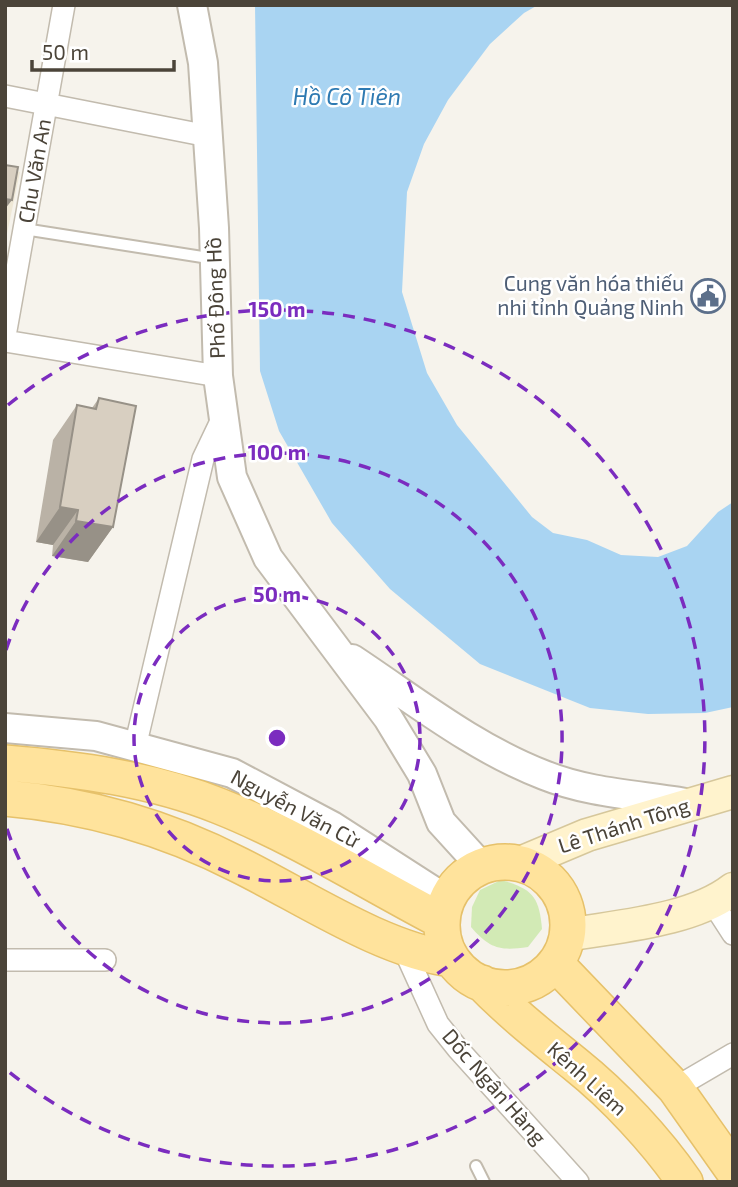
<svg xmlns="http://www.w3.org/2000/svg" width="738" height="1187" viewBox="0 0 738 1187" font-family="'Exo 2',sans-serif">
  <rect width="100%" height="100%" fill="#f6f3ec"/>
  <path fill="#efe8d6" d="M 5,169 L 20,172 L 5,243 Z"/>
  <path fill="#d2eab5" d="M 501,880 C 533,889 539,897 542,929 L 528,947 C 500,951 490,949 471,927 L 472,907 L 480,890 Z"/>
  <path fill="#a9d4f2" d="M 255,5 L 538,5 L 524,13 L 490,44 L 448,100 L 424,144 L 407,192 L 402,292 L 427,373 L 457,425 L 532,517 L 553,533 L 587,540 L 621,555 L 658,557 L 687,546 L 718,512 L 733,502 L 733,707 L 705,713 L 648,714 L 590,708 L 480,664 L 390,589 L 332,523 L 279,431 L 260,371 Z"/>
  <g fill="none" stroke-linecap="round" stroke-linejoin="round">
    <g stroke="#c2bbae" stroke-width="14">
      <path id="service" d="M 24,229 L 215,259
        M 476,1166 L 484,1182"/>
    </g>
    <g stroke="#c2bbae" stroke-width="24">
      <path id="minor" d="M 5,96 L 208,136
        M 5,336 L 64,5
        M 5,341 L 218,376
        M 135,747 L 203,459 L 224,415
        M 711,900 L 733,934
        M 403,947 L 438,1024 L 458,1049 L 578,1182
        M 5,960 L 105,960
        M 675,1088 L 733,1054"/>
    </g>
    <g stroke="#c2bbae" stroke-width="32">
      <path id="tertiary" d="M 192,5 L 203,63 L 214,228 L 218,376 L 232,477 L 268,558 L 388,718 L 422,774 L 441,822 L 482,867
        M 352,659 C 414,700 474,748 544,775 C 591,794 642,795 691,804
        M 5,728 L 96,736 L 232,773 L 332,826 L 447,900"/>
    </g>
    <g stroke="#d6c79b" stroke-width="35">
      <path id="secondary" d="M 518,864 L 587,835 L 733,792
        M 568,935 C 618,926 692,921 733,889"/>
    </g>
    <g stroke="#e6c16a" stroke-width="38">
      <path id="primary" d="M 5,763 C 77,769 152,779 219,806 C 297,837 369,883 442,921
        M 5,798 C 88,805 165,827 239,865 C 302,896 384,951 452,959
        M442 925a63 63 0 1 1 126 0a63 63 0 1 1-126 0Z
        M 556,964 L 675,1088 L 733,1170
        M 482,983 C 511,1013 543,1038 575,1064 C 615,1096 656,1140 685,1182"/>
    </g>
    <use href="#service" stroke="#fff" stroke-width="10"/>
    <use href="#minor" stroke="#fff" stroke-width="21"/>
    <use href="#tertiary" stroke="#fff" stroke-width="28"/>
    <use href="#secondary" stroke="#fff3cd" stroke-width="32"/>
    <use href="#primary" stroke="#ffe39c" stroke-width="35"/>
  </g>
  <path fill="#bab2a6" d="M 99,398 L 113,527 L 88,562 L 52,556 L 53,545 L 36,542 L 53,440 L 77,405 L 92,408 Z"/>
  <path fill="#979187" d="M 5,199 L 12,200 L 5,209 Z
    M 60,507 L 78,510 L 53,545 L 36,542 Z
    M 76,521 L 113,527 L 88,562 L 52,556 Z"/>
  <path fill="#d8cfc1" stroke="#979187" stroke-width="2" d="M 5,165 L 18,167 L 12,200 L 5,199 Z
    M 99,398 L 136,406 L 113,527 L 76,521 L 78,510 L 60,507 L 77,405 L 96,409 Z"/>
  <g fill="none" stroke="#7b2cbf" stroke-width="3.5" stroke-dasharray="12 9">
    <circle cx="277" cy="738" r="143"/>
    <path d="M6 650A285 285 0 1 1 6 826"/>
    <path d="M8 405A428 428 0 1 1 8 1071"/>
  </g>
  <defs>
    <g id="civic-ring" transform="scale(1.75)"><circle r="9.5" fill="#fff" stroke="#5c6f8a" stroke-width="1.5"/><path d="M-.6-6.5H3V-4.5H.6V-3L4-1V1h2V6H-6V1h2V-1L-.6-3ZM-1.2 2.5V6h2.4V2.5Z" fill="#5c6f8a"/></g>
  </defs>
  <g fill-rule="evenodd">
    <use href="#civic-ring" x="708" y="296"/>
  </g>
  <g text-anchor="middle" stroke-width="5" stroke-linejoin="round" paint-order="stroke">
    <g font-size="21" fill="#4b4439" stroke="#fff">
      <text transform="translate(35 171) rotate(-80)" y="7">Chu Văn An</text>
      <text transform="translate(216 298) rotate(-92)" y="7">Phố Đông Hồ</text>
      <text transform="translate(295 809) rotate(28)" y="7">Nguyễn Văn Cừ</text>
      <text transform="translate(624 826) rotate(-18)" y="7">Lê Thánh Tông</text>
      <text transform="translate(587 1079) rotate(42)" y="7">Kênh Liêm</text>
      <text transform="translate(494 1087) rotate(49)" y="7">Dốc Ngân Hàng</text>
    </g>
    <g font-size="21" fill="#4e5e75" stroke="#fff" text-anchor="end">
      <text x="684" y="291">Cung văn hóa thiếu<tspan x="684" dy="24">nhi tỉnh Quảng Ninh</tspan></text>
    </g>
    <g font-size="23" font-style="italic" fill="#2e7ab2" stroke="#fff">
      <text x="347" y="105">Hồ Cô Tiên</text>
    </g>
  </g>
  <circle cx="277" cy="738" r="10" fill="#7b2cbf" stroke="#fff" stroke-width="3.5"/>
  <g font-size="21" text-anchor="middle" font-weight="bold" fill="#7b2cbf" stroke="#fff" stroke-width="5" stroke-linejoin="round" paint-order="stroke">
    <text x="277" y="317">150 m</text>
    <text x="277" y="460">100 m</text>
    <text x="277" y="602">50 m</text>
  </g>
  <rect width="738" height="1187" fill="none" stroke="#4b4439" stroke-width="14"/>
  <path d="M32 60v10h142v-10" fill="none" stroke="#4b4439" stroke-width="3.5"/>
  <text x="42" y="60" font-size="21" fill="#4b4439" stroke="#ffffff" stroke-width="5" paint-order="stroke">50 m</text>
</svg>
